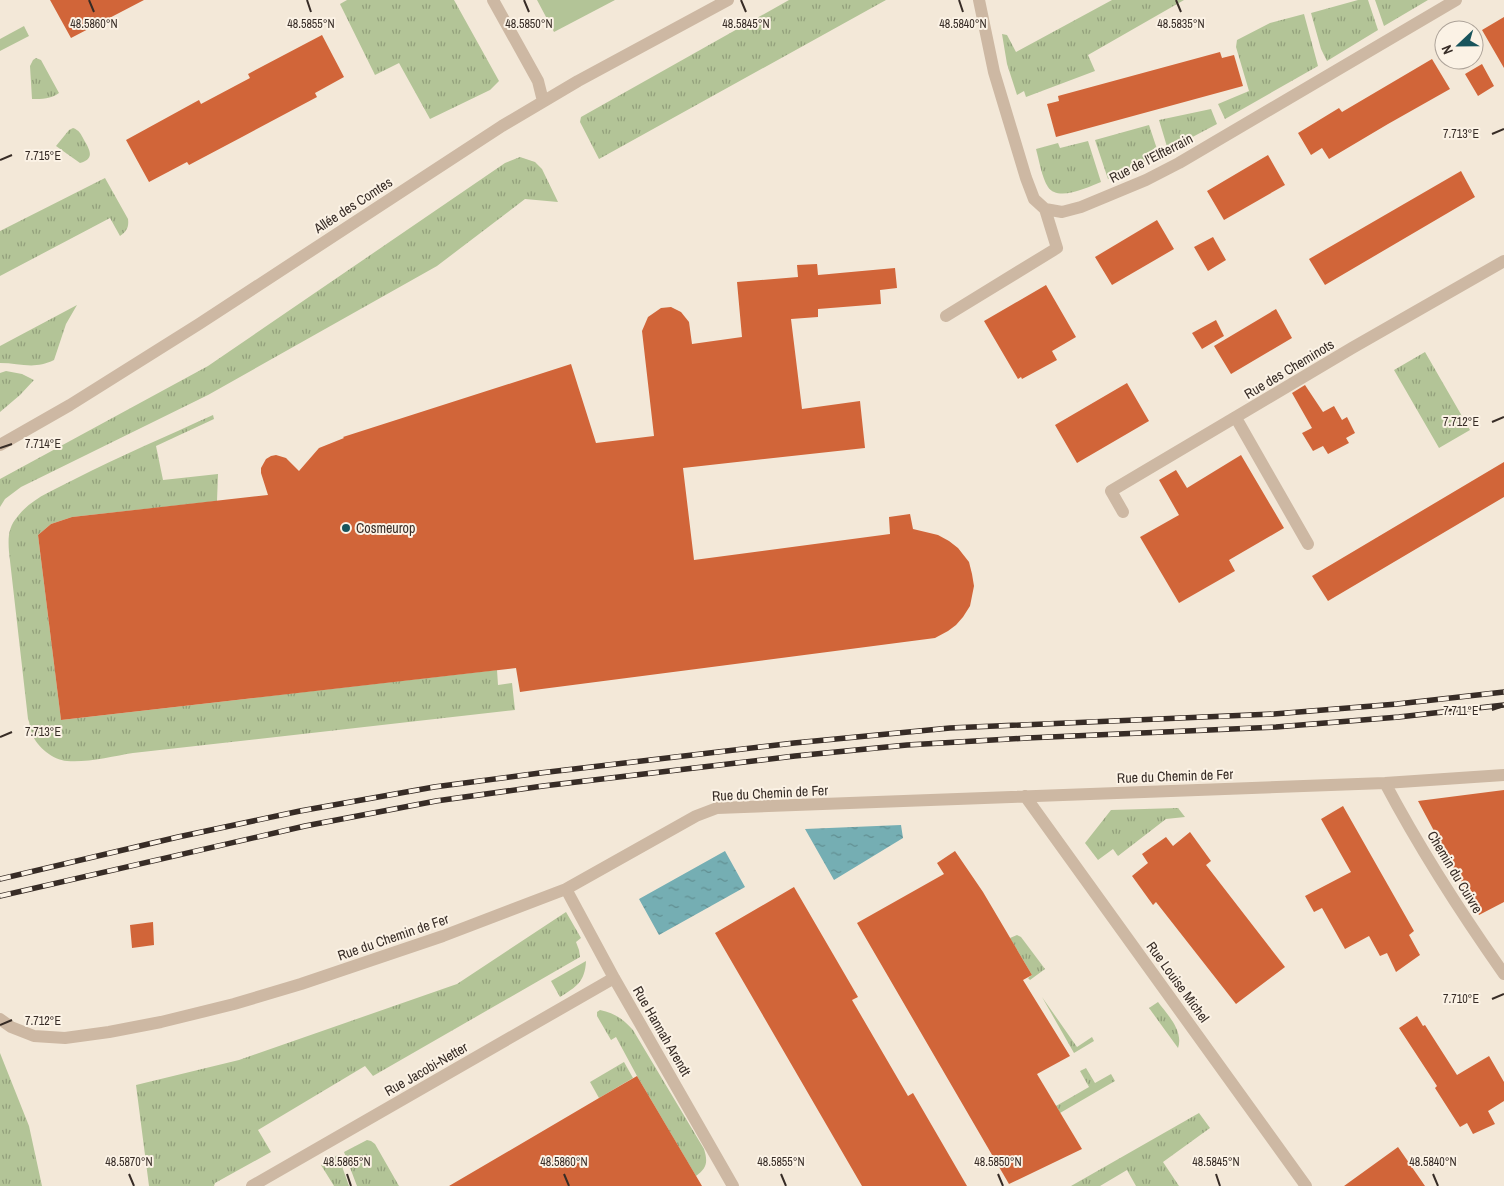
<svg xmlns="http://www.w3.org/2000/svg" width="1504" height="1186" viewBox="0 0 1504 1186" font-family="'Archivo Narrow',sans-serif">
  <defs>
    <pattern id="grass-tufts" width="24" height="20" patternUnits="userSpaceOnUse" patternTransform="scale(1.25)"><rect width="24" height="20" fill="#b3c497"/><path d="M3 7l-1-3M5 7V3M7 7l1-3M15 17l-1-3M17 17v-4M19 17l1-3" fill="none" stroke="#929f7b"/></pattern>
    <pattern id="water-ripples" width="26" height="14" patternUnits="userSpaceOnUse" patternTransform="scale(1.25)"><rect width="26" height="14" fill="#75aeb3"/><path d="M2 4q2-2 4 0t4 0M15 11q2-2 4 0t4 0" fill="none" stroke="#618e91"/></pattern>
  </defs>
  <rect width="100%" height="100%" fill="#f3e8d8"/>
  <path fill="url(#grass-tufts)" d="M 347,0 L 454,0 L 499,81 L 490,90 L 430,119 L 399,63 L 375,75 L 340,4 Z
    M 789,0 L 886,0 L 599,159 L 580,122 L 581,117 Z
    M 1112,0 L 1184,0 L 1088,55 L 1095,71 L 1026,97 L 1024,91 L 1017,95 L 1007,64 L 1002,34 L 1007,35 L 1016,52 Z
    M 1358,0 L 1368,0 L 1378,30 L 1327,61 L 1321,49 L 1311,13 Z
    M 1375,0 L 1428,0 L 1384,26 Z
    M 1304,14 L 1318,66 L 1225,119 L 1218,104 L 1249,91 L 1236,47 L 1237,40 L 1270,23 Z
    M 24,26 L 29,36 L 0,51 L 0,39 Z
    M 36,58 L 41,60 L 59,93 C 51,99 42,99 32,99 L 30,66 L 33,60 Z
    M 1211,109 L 1217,124 L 1168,150 L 1159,120 Z
    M 1149,125 L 1159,155 L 1108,179 L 1095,140 Z
    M 73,128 C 79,130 81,134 84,140 C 90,150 95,159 80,163 L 56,146 L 69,130 Z
    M 1088,141 L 1101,182 C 1088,187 1058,202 1048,187 C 1042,178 1039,160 1036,149 L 1058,143 L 1060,148 Z
    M 520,157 L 535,162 L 542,169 L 558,202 L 525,199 L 437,266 L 208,395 L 21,487 L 5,499 L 0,507 L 0,479 L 208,366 L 505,163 Z
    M 105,178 L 128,219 C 129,227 127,231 120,236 L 110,218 L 0,276 L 0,231 Z
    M 77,305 L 66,324 L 54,360 C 34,370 20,363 0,363 L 0,346 Z
    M 1425,352 L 1470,430 L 1439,448 L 1394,370 Z
    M 6,371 L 22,374 L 34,380 L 20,395 L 0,412 L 0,373 Z
    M 213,415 L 214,419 L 156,446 L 163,480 L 218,474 L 217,501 L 72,517 L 51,524 L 38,535 L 61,720 L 497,670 L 498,685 L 512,683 L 515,710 L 133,753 C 114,756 86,763 67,761 C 53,760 37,747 32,734 C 30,729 30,723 28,719 L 9,552 C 8,538 8,527 18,516 C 32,498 54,490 75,479 C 120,456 167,436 213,415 Z
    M 1178,808 L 1185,817 L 1166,819 L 1118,856 L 1113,849 L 1098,860 L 1085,843 L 1111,810 Z
    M 566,912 L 581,938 L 576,942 L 579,950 L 580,957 L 373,1076 L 365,1066 L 258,1130 L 271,1152 L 215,1183 L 214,1186 L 149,1186 L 136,1085 L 239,1060 L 457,984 Z
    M 1017,935 L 1021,937 L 1045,969 L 1030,980 L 1028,978 L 1032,975 L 1010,938 Z
    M 586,961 C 585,982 576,987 560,997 L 551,981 Z
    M 1042,997 L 1077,1047 L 1092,1037 L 1094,1041 L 1074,1053 Z
    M 1158,1002 C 1167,1014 1184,1031 1178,1048 L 1149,1008 Z
    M 600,1010 C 615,1013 623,1019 633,1030 L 704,1149 C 708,1162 707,1168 696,1176 L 637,1076 L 616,1037 L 611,1040 L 597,1016 L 597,1012 Z
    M 0,1053 L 29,1126 L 42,1186 L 0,1186 Z
    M 624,1062 L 633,1078 L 599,1098 L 590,1082 Z
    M 1086,1068 L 1095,1083 L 1111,1074 L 1115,1081 L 1060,1113 L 1056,1106 L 1089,1087 L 1080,1071 Z
    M 1199,1113 L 1210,1128 L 1163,1162 L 1179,1186 L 1136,1186 L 1127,1170 L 1100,1186 L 1071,1186 Z
    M 367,1140 L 371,1141 L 375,1144 L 399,1186 L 357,1186 L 344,1152 Z
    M 338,1155 L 349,1186 L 334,1186 L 321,1165 Z"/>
  <path fill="#b3c497" d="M 537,0 L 615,0 L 554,32 Z"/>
  <path fill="url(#water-ripples)" d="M 901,825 L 903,838 L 834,880 L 805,829 Z
    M 725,851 L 745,887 L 659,935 L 639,899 Z"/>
  <path fill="#d16539" d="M 50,0 L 144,0 L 71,38 Z
    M 1504,17 L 1504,68 L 1482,30 Z
    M 322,35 L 344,77 L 315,93 L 317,97 L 242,137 L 189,165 L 187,162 L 149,182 L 126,140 L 199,100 L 201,104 L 250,78 L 248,74 Z
    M 1220,52 L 1222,58 L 1234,55 L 1243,86 L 1056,137 L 1047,104 L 1059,101 L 1058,96 Z
    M 1432,59 L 1450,89 L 1388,124 L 1329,159 L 1322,148 L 1311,155 L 1298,133 L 1339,108 L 1342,112 Z
    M 1482,64 L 1494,86 L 1478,96 L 1465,74 Z
    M 1268,155 L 1285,185 L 1224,220 L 1207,191 Z
    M 1461,171 L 1475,197 L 1325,285 L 1309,259 Z
    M 1157,220 L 1174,249 L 1112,285 L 1095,257 Z
    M 1213,237 L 1226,260 L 1208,271 L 1194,247 Z
    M 817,264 L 818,275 L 895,268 L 897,288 L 880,290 L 881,304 L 818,309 L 818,317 L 791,319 L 802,409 L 860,401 L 865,448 L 683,468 L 694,560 L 890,534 L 889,517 L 910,514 L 913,529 L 938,535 L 949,541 L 958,548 L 969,562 L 972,574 L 974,586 L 970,606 L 963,617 L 956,625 L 948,631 L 935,638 L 534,690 L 520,692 L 516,668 L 61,720 L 38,535 L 51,524 L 72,517 L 268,495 L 261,473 L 261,468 L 266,459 L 271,456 L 276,455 L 286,458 L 299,471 L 319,448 L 344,438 L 343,437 L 571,364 L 596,443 L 654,436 L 642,331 L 648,317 L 661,308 L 671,307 L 681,312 L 689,322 L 692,344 L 742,337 L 737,282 L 798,277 L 797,265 Z
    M 1046,285 L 1076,337 L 1052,351 L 1057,360 L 1022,379 L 1021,377 L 1018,379 L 984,321 Z
    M 1276,309 L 1292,338 L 1231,374 L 1214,346 Z
    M 1216,320 L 1224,336 L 1202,349 L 1192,333 Z
    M 1127,383 L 1149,421 L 1077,463 L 1055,425 Z
    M 1305,385 L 1323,412 L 1334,406 L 1342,420 L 1347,417 L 1355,433 L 1346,438 L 1349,443 L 1328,454 L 1323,446 L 1313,451 L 1302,433 L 1312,428 L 1292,393 Z
    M 1241,455 L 1284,528 L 1229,560 L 1235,571 L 1179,603 L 1140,537 L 1179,515 L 1159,480 L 1176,470 L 1187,488 Z
    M 1504,462 L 1504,497 L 1328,601 L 1312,576 Z
    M 1504,790 L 1504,902 L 1479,915 L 1418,801 Z
    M 1343,806 L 1414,931 L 1409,935 L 1420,955 L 1396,972 L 1387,953 L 1380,956 L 1369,936 L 1345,949 L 1322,908 L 1314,912 L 1305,896 L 1351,872 L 1321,819 Z
    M 1190,832 L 1211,861 L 1206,865 L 1285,967 L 1236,1004 L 1156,902 L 1153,905 L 1132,876 L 1148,863 L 1142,854 L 1166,837 L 1173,846 Z
    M 955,851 L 983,892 L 1032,975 L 1023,980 L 1070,1056 L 1037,1074 L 1082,1149 L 1009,1184 L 857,923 L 944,874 L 937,863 Z
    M 794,887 L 858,997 L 852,1000 L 908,1096 L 913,1093 L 967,1186 L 862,1186 L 715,933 Z
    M 153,922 L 154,945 L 132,948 L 130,925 Z
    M 1417,1016 L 1423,1026 L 1425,1025 L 1457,1075 L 1489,1056 L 1504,1082 L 1504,1101 L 1488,1111 L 1495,1124 L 1473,1134 L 1467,1123 L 1460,1127 L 1435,1088 L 1437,1086 L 1399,1028 Z
    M 637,1076 L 702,1186 L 449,1186 L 599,1098 Z
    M 1398,1147 L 1425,1186 L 1344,1186 Z"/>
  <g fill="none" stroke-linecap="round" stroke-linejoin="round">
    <path stroke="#cdb8a3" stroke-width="12" d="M 493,0 L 538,81 L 543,101
      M 979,0 L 994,72 L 1026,178 L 1034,199 L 1045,209 L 1062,212 L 1081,207 L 1146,180 L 1179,163 L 1456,0
      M 946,316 L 1057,248 L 1045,209
      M 1236,418 L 1308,544
      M 0,445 L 70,405 L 199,324 L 502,126 L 578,81 L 728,0
      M 1123,512 L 1111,491 L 1352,348 L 1504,261
      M 1385,783 C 1420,849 1461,913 1504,974
      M 1025,796 L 1306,1186
      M 566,889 L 614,978 L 733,1186
      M 0,1019 L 11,1027 L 34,1036 L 65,1038 L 109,1032 L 161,1022 L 234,1004 L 301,984 L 443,936 L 566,889 L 696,816 L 717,808 L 1385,783 L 1504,775
      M 252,1186 L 614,978"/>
    <g stroke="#372c26" stroke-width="5.5">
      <path id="rail" d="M 0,879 L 178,837 L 300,811 L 434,787 L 540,773 L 794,743 L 950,728 L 1274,714 L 1397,704 L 1504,692
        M 0,896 L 305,826 L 436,801 L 543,786 L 795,756 L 907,745 L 1027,738 L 1276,727 L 1399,717 L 1504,705"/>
    </g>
    <use href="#rail" stroke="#fbf2e5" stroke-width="4" stroke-dasharray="11" stroke-linecap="butt"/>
  </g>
  <path fill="none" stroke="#372c26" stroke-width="2" d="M 89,0 L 94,12M 307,0 L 311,12M 524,0 L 529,12M 741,0 L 746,12M 959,0 L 963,12M 1176,0 L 1181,12M 1492,134 L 1504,129M 0,160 L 12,155M 1492,422 L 1504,417M 0,448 L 12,444M 1492,710 L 1504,706M 0,737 L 12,732M 1492,999 L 1504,994M 0,1025 L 12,1020M 129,1174 L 134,1186M 347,1174 L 351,1186M 564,1174 L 569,1186M 781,1174 L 786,1186M 998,1174 L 1003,1186M 1216,1174 L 1220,1186M 1433,1174 L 1438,1186"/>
  <circle fill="#18545c" stroke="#fbf2e5" stroke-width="2" cx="346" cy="528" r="5"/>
  <g text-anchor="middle" stroke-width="4" stroke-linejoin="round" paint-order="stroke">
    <g font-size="14" fill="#372c26" stroke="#fbf2e5">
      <text transform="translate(1151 158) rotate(-27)" y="5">Rue de l'Elfterrain</text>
      <text transform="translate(353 205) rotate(-33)" y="5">Allée des Comtes</text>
      <text transform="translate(1289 369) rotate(-31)" y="5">Rue des Cheminots</text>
      <text transform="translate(1175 776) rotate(-2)" y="5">Rue du Chemin de Fer</text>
      <text transform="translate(770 793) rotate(-3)" y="5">Rue du Chemin de Fer</text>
      <text transform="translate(1455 872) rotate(59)" y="5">Chemin du Cuivre</text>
      <text transform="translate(393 937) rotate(-19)" y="5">Rue du Chemin de Fer</text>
      <text transform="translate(1178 982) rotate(54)" y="5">Rue Louise Michel</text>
      <text transform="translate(662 1031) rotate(60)" y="5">Rue Hannah Arendt</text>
      <text transform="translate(426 1069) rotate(-30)" y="5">Rue Jacobi-Netter</text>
    </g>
    <g font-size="14" fill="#372c26" stroke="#fbf2e5" text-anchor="start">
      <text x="356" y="533">Cosmeurop</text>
    </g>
  </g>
  <g font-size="12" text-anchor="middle" fill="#372c26" stroke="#fbf2e5" stroke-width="4" stroke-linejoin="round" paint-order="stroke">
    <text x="94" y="28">48.5860°N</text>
    <text x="311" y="28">48.5855°N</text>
    <text x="529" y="28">48.5850°N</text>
    <text x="746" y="28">48.5845°N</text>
    <text x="963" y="28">48.5840°N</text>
    <text x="1181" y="28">48.5835°N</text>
    <text x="1461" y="138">7.713°E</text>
    <text x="43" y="160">7.715°E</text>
    <text x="1461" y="426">7.712°E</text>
    <text x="43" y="448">7.714°E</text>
    <text x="1461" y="715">7.711°E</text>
    <text x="43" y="736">7.713°E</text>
    <text x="1461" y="1003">7.710°E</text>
    <text x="43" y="1025">7.712°E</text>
    <text x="129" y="1166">48.5870°N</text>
    <text x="347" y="1166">48.5865°N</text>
    <text x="564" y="1166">48.5860°N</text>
    <text x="781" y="1166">48.5855°N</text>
    <text x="998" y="1166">48.5850°N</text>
    <text x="1216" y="1166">48.5845°N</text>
    <text x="1433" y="1166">48.5840°N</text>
  </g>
  <g transform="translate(1459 45) rotate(248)"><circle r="24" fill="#fbf2e5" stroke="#ada399"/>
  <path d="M0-4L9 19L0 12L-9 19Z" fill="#18545c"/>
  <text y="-8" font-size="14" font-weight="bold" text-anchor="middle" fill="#372c26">N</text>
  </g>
</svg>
